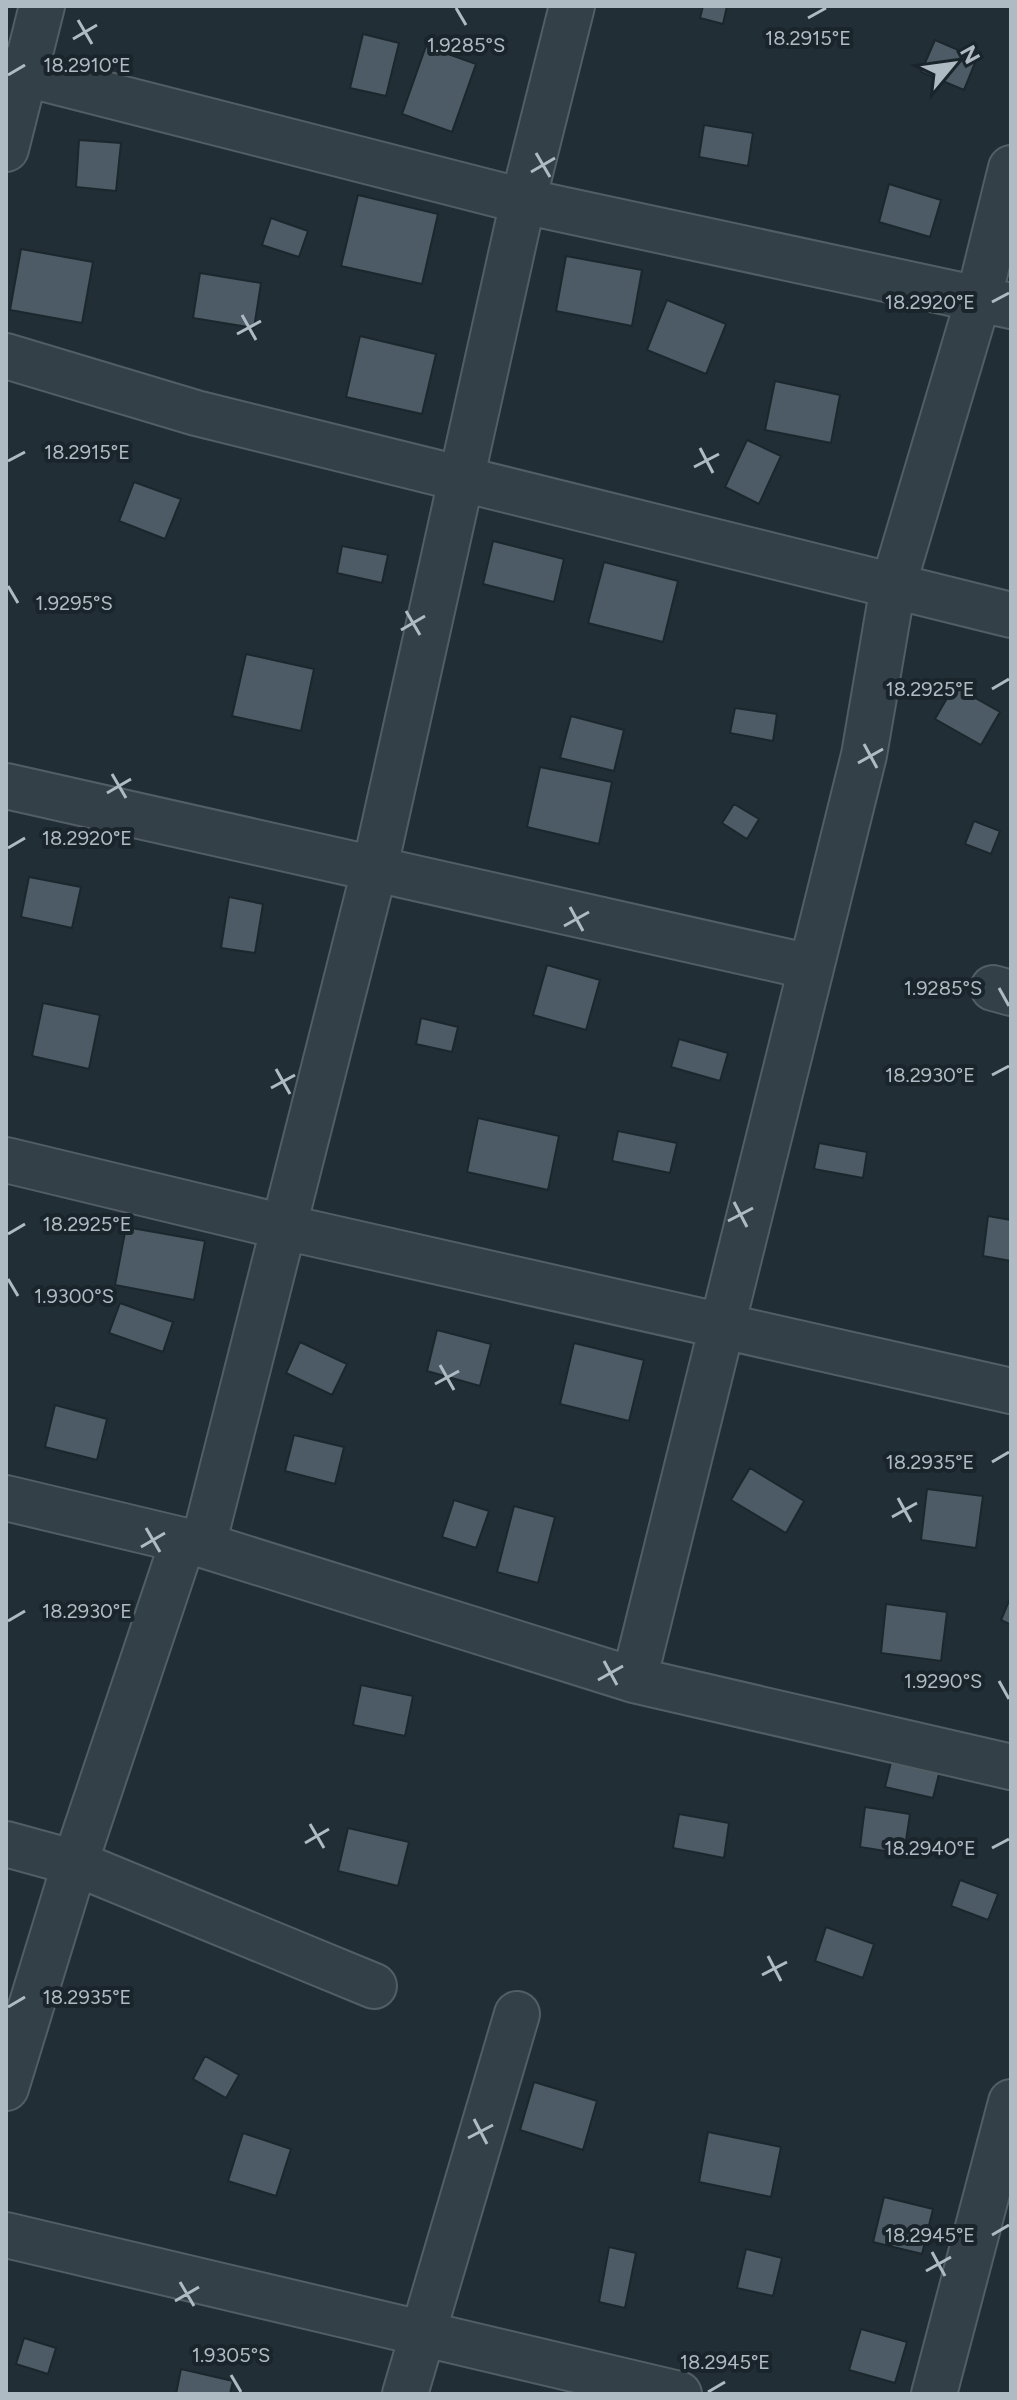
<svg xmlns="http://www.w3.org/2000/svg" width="1017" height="2400" viewBox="0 0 1017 2400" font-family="Figtree,sans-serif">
  <rect width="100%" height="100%" fill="#212e36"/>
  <path fill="#4c5b65" stroke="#1c272d" stroke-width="2" d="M 703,6 L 727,6 L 723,24 L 700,18 Z
    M 363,34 L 399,43 L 386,96 L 350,88 Z
    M 935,40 L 977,58 L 964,90 L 921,72 Z
    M 426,46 L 476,64 L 452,132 L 402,114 Z
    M 704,125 L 753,133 L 748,166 L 699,157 Z
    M 79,140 L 121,143 L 116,191 L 76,187 Z
    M 889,184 L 941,200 L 930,237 L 879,222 Z
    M 358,195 L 438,214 L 422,284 L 341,266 Z
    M 271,218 L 308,231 L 299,257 L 262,245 Z
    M 21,249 L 93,262 L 82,323 L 10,310 Z
    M 566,256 L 642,270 L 632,326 L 556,311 Z
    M 200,273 L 261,283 L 254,328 L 193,318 Z
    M 667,300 L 726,324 L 706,374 L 647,350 Z
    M 360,336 L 436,354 L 422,414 L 346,397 Z
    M 775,381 L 840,395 L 831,443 L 765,430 Z
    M 747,440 L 781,456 L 759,504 L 725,487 Z
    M 134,482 L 181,499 L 165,539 L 119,521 Z
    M 493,541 L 564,559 L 554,602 L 483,584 Z
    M 342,546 L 388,555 L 382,583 L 337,573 Z
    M 604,562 L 678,581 L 663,642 L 588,623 Z
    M 246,654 L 314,669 L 301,731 L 232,716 Z
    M 954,686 L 1000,712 L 981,745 L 935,719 Z
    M 735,708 L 777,714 L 773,741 L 730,733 Z
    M 571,716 L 624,730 L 614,771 L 560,758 Z
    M 540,767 L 612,782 L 599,844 L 527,827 Z
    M 734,804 L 759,819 L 747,839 L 722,823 Z
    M 974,821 L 1000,831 L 991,854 L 965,844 Z
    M 29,877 L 81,887 L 72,928 L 21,917 Z
    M 229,897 L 263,904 L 255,953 L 221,948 Z
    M 547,965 L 600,980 L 586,1030 L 533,1015 Z
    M 43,1003 L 100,1015 L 89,1069 L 32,1056 Z
    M 421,1018 L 458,1027 L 452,1052 L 416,1044 Z
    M 679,1039 L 728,1053 L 720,1081 L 671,1067 Z
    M 478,1118 L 559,1136 L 548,1190 L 467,1172 Z
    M 618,1131 L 677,1143 L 670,1173 L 612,1161 Z
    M 819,1143 L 867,1152 L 863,1178 L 814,1169 Z
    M 988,1216 L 1011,1220 L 1011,1261 L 983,1256 Z
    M 126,1227 L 205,1241 L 194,1300 L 115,1285 Z
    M 120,1303 L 173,1322 L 163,1352 L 109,1333 Z
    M 437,1330 L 491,1344 L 480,1386 L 427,1371 Z
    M 300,1342 L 347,1364 L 332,1395 L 286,1373 Z
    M 574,1343 L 644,1360 L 629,1421 L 560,1404 Z
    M 55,1405 L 107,1419 L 97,1460 L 45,1447 Z
    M 294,1435 L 344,1447 L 335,1484 L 285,1471 Z
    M 750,1468 L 804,1501 L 786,1533 L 731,1500 Z
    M 927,1489 L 983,1496 L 976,1548 L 921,1540 Z
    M 454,1500 L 489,1511 L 476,1548 L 442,1537 Z
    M 514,1506 L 555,1517 L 538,1583 L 497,1572 Z
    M 1011,1596 L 1011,1625 L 1001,1620 Z
    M 886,1604 L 947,1612 L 941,1661 L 881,1653 Z
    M 361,1685 L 413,1696 L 405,1736 L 353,1725 Z
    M 892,1758 L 940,1770 L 933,1798 L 885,1787 Z
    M 865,1807 L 910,1814 L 904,1854 L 860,1847 Z
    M 679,1814 L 729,1823 L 724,1858 L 673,1848 Z
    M 348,1828 L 409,1842 L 398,1886 L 338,1871 Z
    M 960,1880 L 998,1894 L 988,1920 L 951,1906 Z
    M 826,1927 L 874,1944 L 863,1978 L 815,1961 Z
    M 205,2056 L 239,2075 L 226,2098 L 193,2079 Z
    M 534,2082 L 597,2101 L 583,2150 L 520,2130 Z
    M 708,2132 L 781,2147 L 771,2197 L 699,2182 Z
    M 243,2133 L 291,2149 L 276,2196 L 228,2181 Z
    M 884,2197 L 933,2209 L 922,2254 L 873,2242 Z
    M 609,2247 L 636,2253 L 625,2308 L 599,2302 Z
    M 746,2249 L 782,2258 L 773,2296 L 737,2288 Z
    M 861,2329 L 907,2342 L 895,2383 L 849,2370 Z
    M 24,2338 L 56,2348 L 48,2374 L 16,2364 Z
    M 181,2369 L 233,2381 L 230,2394 L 176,2394 Z"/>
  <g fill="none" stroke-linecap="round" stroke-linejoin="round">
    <g stroke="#525e64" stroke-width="48">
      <path id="minor" d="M 6,69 L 523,201 L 1011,306
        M 6,149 L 42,6
        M 6,356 L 196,413 L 1011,615
        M 6,786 L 811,967
        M 993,988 L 1011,993
        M 6,1160 L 284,1227 L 1011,1391
        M 6,1498 L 203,1545 L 634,1680 L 1011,1767
        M 203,1545 L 375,867 L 523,201 L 572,6
        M 634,1680 L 864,755 L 893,586 L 979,297 L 1011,168
        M 6,1844 L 75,1863 L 374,1986
        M 6,2088 L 75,1863 L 183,1541
        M 6,2235 L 679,2394
        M 405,2394 L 517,2014
        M 934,2394 L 1011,2102"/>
    </g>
    <use href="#minor" stroke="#344047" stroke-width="44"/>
  </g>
  <path fill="none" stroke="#aebbc3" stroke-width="3" d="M 456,8 L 466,25M 808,18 L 826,8M 78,20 L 92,44M 73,39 L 97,25M 8,75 L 25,65M 536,153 L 550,177M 531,172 L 555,158M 992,302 L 1009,293M 242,315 L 256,340M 237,334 L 261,321M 700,448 L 713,473M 8,461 L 25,452M 694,467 L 719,454M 8,586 L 18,603M 406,611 L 420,635M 401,630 L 425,616M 992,689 L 1009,679M 864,744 L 877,768M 858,763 L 883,749M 112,774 L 126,798M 107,793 L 131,779M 8,848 L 25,838M 570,907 L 583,931M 564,926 L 589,912M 999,988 L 1009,1006M 276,1069 L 290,1094M 992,1075 L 1009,1066M 271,1088 L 295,1075M 734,1202 L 747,1227M 728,1221 L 753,1208M 8,1234 L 25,1224M 8,1279 L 18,1296M 440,1365 L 454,1390M 435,1384 L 459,1371M 992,1462 L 1009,1452M 898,1498 L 911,1522M 892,1517 L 917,1503M 146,1528 L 160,1552M 141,1547 L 165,1533M 8,1621 L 25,1611M 604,1661 L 617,1685M 598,1680 L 623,1666M 999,1681 L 1009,1699M 310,1824 L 324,1848M 305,1843 L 329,1829M 992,1848 L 1009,1839M 768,1956 L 781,1981M 762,1975 L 787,1962M 8,2007 L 25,1997M 474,2119 L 487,2144M 468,2138 L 493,2125M 992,2235 L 1009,2225M 932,2252 L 945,2276M 926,2271 L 951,2257M 180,2282 L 194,2306M 175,2301 L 199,2287M 231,2375 L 241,2392M 708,2392 L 725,2382"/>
  <g font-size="20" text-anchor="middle" fill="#aebbc3" stroke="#1a252b" stroke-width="8" stroke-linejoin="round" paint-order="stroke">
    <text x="808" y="45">18.2915°E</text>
    <text x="466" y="52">1.9285°S</text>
    <text x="87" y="72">18.2910°E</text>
    <text x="930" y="309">18.2920°E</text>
    <text x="87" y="459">18.2915°E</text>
    <text x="74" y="610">1.9295°S</text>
    <text x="930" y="696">18.2925°E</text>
    <text x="87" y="845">18.2920°E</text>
    <text x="943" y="995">1.9285°S</text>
    <text x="930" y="1082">18.2930°E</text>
    <text x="87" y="1231">18.2925°E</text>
    <text x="74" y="1303">1.9300°S</text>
    <text x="930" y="1469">18.2935°E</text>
    <text x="87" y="1618">18.2930°E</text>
    <text x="943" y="1688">1.9290°S</text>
    <text x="930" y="1855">18.2940°E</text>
    <text x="87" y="2004">18.2935°E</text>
    <text x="930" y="2242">18.2945°E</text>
    <text x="231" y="2362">1.9305°S</text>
    <text x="725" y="2369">18.2945°E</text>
  </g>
  <rect width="1017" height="2400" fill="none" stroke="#aebbc3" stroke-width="16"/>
  <g transform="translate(953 64) rotate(61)" stroke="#1a252b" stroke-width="6" paint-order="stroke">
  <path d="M0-6L14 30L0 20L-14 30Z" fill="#aebbc3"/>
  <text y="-12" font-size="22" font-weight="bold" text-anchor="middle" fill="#aebbc3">N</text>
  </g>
</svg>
